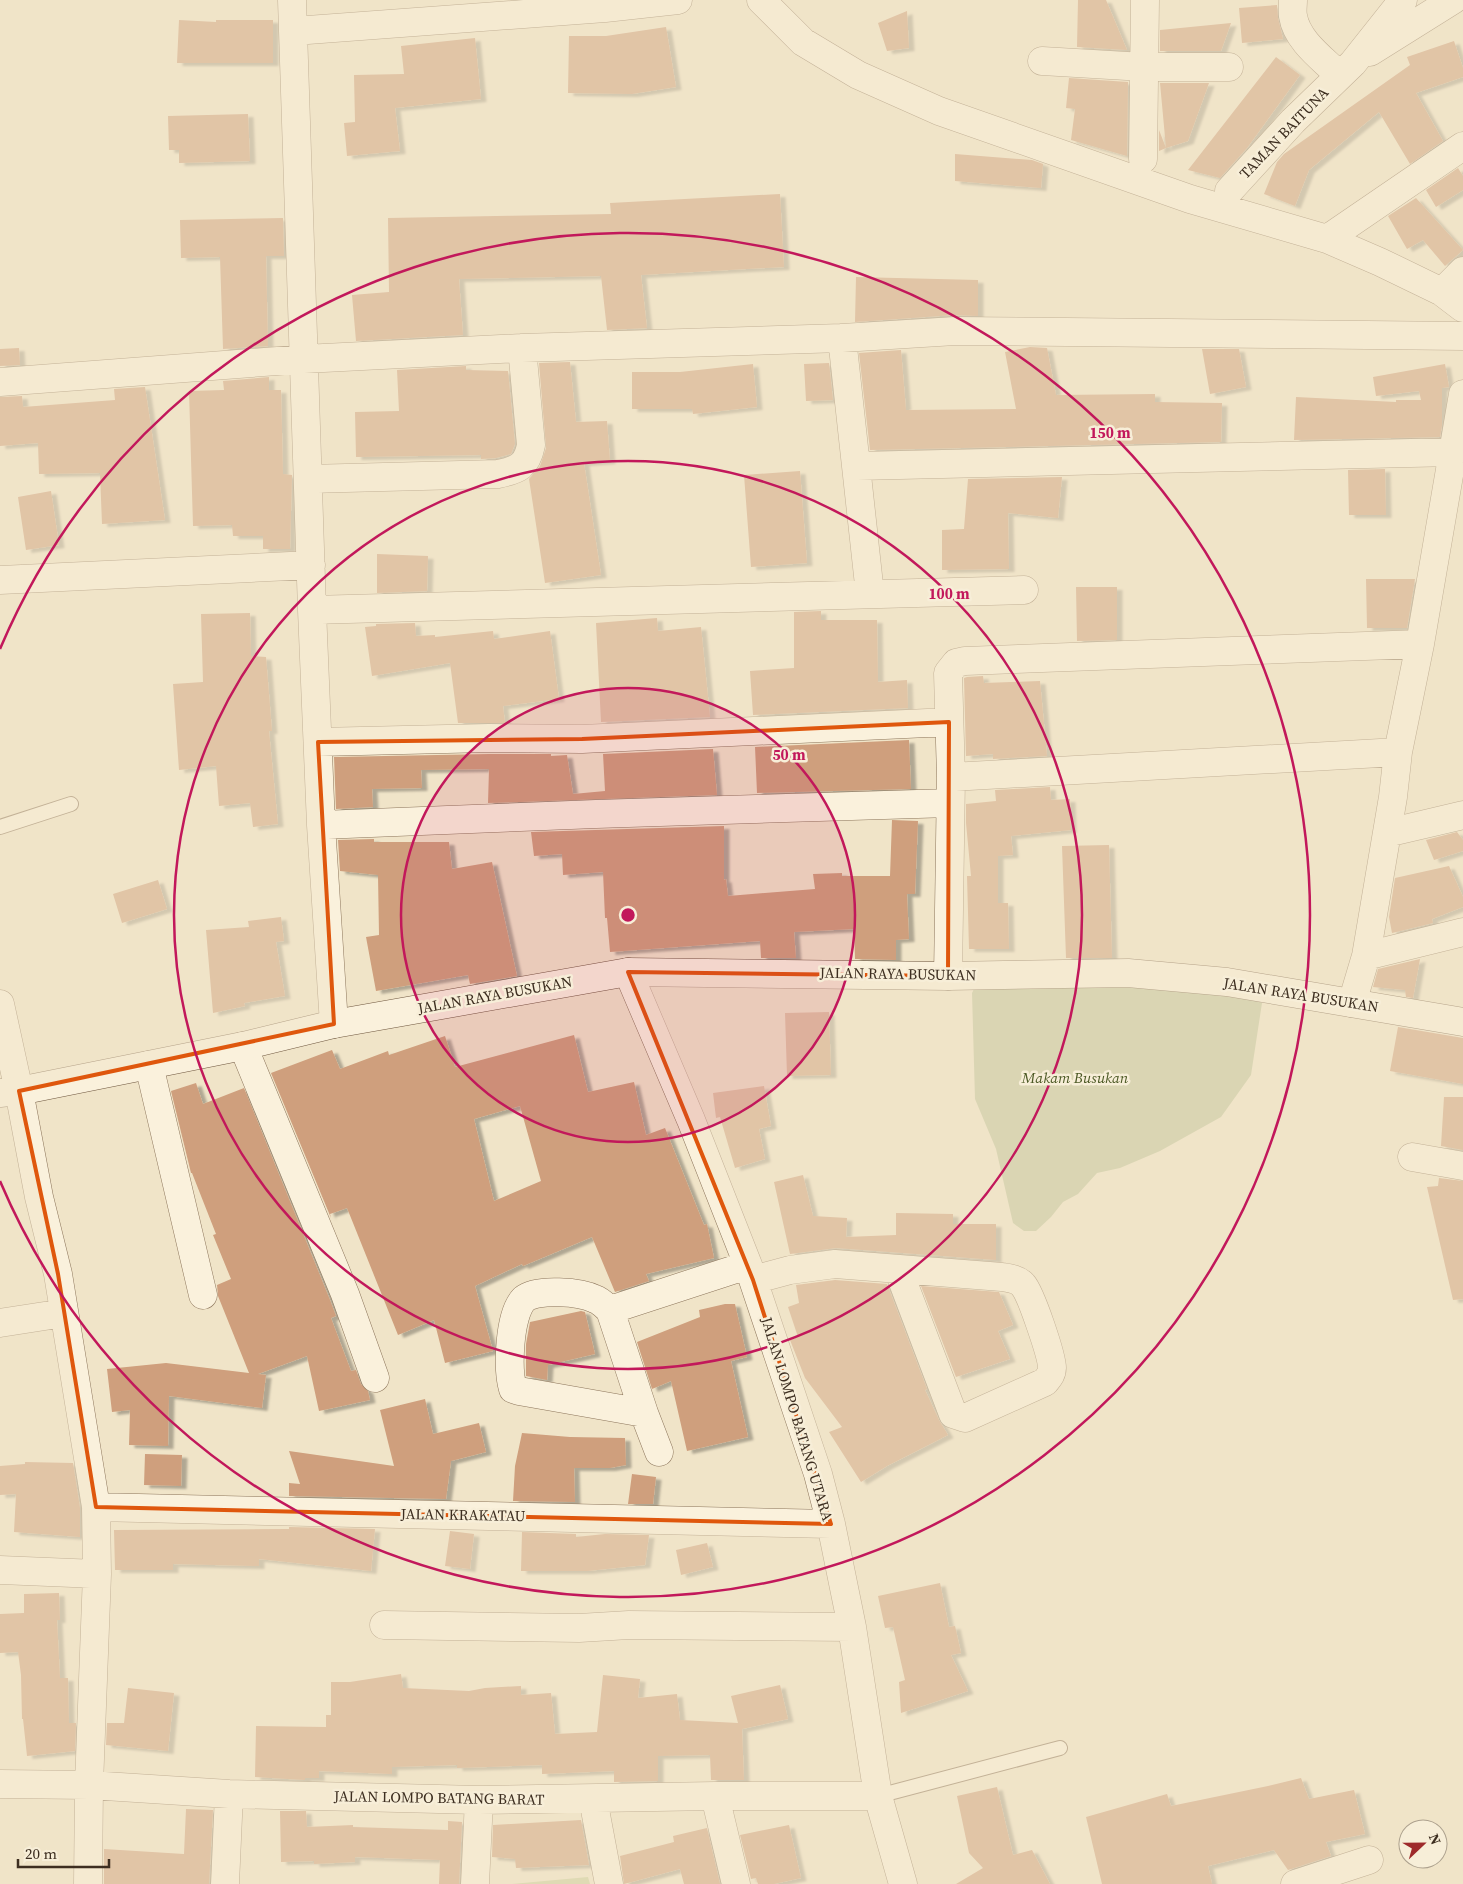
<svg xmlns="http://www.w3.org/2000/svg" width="1463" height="1884" viewBox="0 0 1463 1884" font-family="'Source Serif 4',serif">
  <defs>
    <filter id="shadow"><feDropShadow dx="5.5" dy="3" stdDeviation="1" flood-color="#0004"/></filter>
  </defs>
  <rect width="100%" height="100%" fill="#f0e4c8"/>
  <path fill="#c9cf9b" d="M 588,1877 L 590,1884 L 512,1884 Z"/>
  <path fill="#bfc49a" d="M 1079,980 L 1237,992 L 1262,1003 L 1251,1075 L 1221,1117 L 1160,1151 L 1120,1168 L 1097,1173 L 1078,1194 L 1063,1202 L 1051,1217 L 1036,1231 L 1024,1231 L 1013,1223 L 996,1149 L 975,1099 L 972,993 L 976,985 Z"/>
  <path fill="#cf9f7d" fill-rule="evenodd" filter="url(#shadow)" d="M 1078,0 L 1106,0 L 1127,50 L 1077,47 Z
    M 1277,5 L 1278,18 L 1283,39 L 1242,43 L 1239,8 Z
    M 907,11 L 909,48 L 887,51 L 878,23 Z
    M 179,20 L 216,22 L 216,20 L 273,20 L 273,63 L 177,63 Z
    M 1231,23 L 1221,51 L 1160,51 L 1160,30 Z
    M 666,27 L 676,87 L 632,94 L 568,93 L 569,36 L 606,36 Z
    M 475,38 L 481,99 L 395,108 L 400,151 L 347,156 L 344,123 L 355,122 L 354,75 L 404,74 L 401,46 Z
    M 1454,41 L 1463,68 L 1463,77 L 1416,93 L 1443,141 L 1410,164 L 1379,112 L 1309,170 L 1295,206 L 1264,194 L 1277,162 L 1284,154 L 1410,65 L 1407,57 Z
    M 1276,57 L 1300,75 L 1247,148 L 1220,178 L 1188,170 Z
    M 1069,78 L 1128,82 L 1127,156 L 1071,140 L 1075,109 L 1066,108 Z
    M 1160,83 L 1209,83 L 1188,141 L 1166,148 Z
    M 248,114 L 250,161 L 179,163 L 179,150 L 169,150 L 168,116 Z
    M 1159,130 L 1166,148 L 1159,151 Z
    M 955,154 L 1032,160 L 1043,164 L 1041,188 L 955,181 Z
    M 1458,168 L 1463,176 L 1463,190 L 1436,207 L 1426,190 Z
    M 780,194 L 784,267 L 641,275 L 647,328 L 607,330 L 601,276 L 459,279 L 463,335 L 356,341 L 352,295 L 389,292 L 388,218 L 611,214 L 610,203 Z
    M 1416,198 L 1463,250 L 1445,266 L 1423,240 L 1407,249 L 1388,216 Z
    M 283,218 L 284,256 L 266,256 L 268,346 L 223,349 L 220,257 L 181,258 L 180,220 Z
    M 856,277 L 978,280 L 978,316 L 954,315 L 855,322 Z
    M 1030,347 L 1047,348 L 1056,395 L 1155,394 L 1155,402 L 1222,403 L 1221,442 L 870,450 L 859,353 L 901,350 L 906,410 L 1016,409 L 1005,352 Z
    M 19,348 L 20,365 L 0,366 L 0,349 Z
    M 1202,349 L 1239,349 L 1246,387 L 1210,394 Z
    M 570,362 L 576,422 L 607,421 L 610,461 L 584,463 L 601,575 L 545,583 L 529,479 L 540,466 L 546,448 L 539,363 Z
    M 829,363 L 833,400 L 806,401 L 804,364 Z
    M 753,364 L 757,407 L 693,414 L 692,409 L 632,409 L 632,372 L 680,372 Z
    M 1445,364 L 1449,387 L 1442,388 L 1442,425 L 1440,437 L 1294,440 L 1296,397 L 1396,402 L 1396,400 L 1421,400 L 1419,391 L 1376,396 L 1373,377 Z
    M 466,366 L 466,370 L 508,371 L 515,444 L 511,454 L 496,458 L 481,459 L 481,455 L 356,457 L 355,412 L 399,411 L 397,370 Z
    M 269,377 L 269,390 L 281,390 L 283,474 L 292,475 L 290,549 L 263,549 L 263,536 L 233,536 L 232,525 L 193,526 L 189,391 L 224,390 L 223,381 Z
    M 145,387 L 165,520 L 102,524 L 100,473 L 39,474 L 38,443 L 0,446 L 0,397 L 22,396 L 23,407 L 115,400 L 114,389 Z
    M 1385,469 L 1386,515 L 1349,515 L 1348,470 Z
    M 800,471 L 807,563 L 751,567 L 744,475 Z
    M 1062,477 L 1058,518 L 1008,513 L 1009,569 L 942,570 L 942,530 L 964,529 L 968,479 Z
    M 51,491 L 59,545 L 26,550 L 18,497 Z
    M 377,554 L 428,556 L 427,591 L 377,593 Z
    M 1366,579 L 1415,579 L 1407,628 L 1367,628 Z
    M 1076,587 L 1117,587 L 1117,640 L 1077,641 Z
    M 821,611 L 821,620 L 877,620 L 878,682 L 907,680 L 908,708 L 753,715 L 750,671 L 794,668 L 794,612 Z
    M 250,613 L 251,656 L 266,657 L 272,731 L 269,731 L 278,824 L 253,827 L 250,803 L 219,806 L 216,766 L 179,770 L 173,684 L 203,682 L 201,614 Z
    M 657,618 L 658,631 L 701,627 L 710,717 L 601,722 L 596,623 Z
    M 415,623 L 416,636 L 435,635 L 435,637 L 493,631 L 494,639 L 550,631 L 559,699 L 503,706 L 505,723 L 458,723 L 450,663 L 372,676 L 365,627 L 376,626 L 376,624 Z
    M 983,676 L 984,683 L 1040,681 L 1047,756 L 993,759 L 993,754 L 966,756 L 964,678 L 967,677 Z
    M 909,740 L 911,789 L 757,793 L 755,747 Z
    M 713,749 L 717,795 L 488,803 L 489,769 L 421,770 L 422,788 L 372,789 L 373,807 L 336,809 L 334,757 L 489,754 L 551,754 L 551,756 L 567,755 L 573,794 L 605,791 L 603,754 Z
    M 1050,787 L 1051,800 L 1070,799 L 1071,830 L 1011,836 L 1013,855 L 998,856 L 998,903 L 1008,903 L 1009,949 L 969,949 L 967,876 L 971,876 L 966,823 L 966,804 L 996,801 L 995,790 Z
    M 892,820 L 918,821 L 915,894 L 907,894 L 909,939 L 896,940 L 896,960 L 855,959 L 854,929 L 794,932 L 796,958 L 761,958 L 760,941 L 610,952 L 607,918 L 605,918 L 603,872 L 563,875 L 562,854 L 534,856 L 531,832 L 724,826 L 724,880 L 726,879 L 728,896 L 815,889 L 813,874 L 842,873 L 842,876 L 890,876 Z
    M 1457,832 L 1463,840 L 1463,851 L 1434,860 L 1426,840 Z
    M 374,839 L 374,842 L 449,842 L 452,869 L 492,862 L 517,976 L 470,984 L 468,975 L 376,991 L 366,937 L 379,935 L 378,875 L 340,871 L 338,840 Z
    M 1109,845 L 1112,958 L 1066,958 L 1062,846 Z
    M 1449,866 L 1463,897 L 1463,907 L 1432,919 L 1433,923 L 1392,933 L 1389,917 L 1395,878 Z
    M 158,880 L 167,909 L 122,923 L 113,894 Z
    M 281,917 L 284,941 L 276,942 L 285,996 L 244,1003 L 245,1006 L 213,1013 L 206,930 L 249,927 L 248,921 Z
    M 1420,959 L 1413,998 L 1406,997 L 1405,990 L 1373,987 L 1378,969 Z
    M 829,1012 L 831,1075 L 787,1076 L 785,1013 Z
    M 1398,1027 L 1463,1038 L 1463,1084 L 1390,1071 Z
    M 574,1035 L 588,1092 L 634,1082 L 646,1135 L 665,1128 L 704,1225 L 707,1224 L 714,1258 L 646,1274 L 649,1281 L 615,1292 L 592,1237 L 523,1266 L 522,1264 L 475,1286 L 493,1351 L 445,1363 L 434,1320 L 398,1335 L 347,1208 L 330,1214 L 331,1218 L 271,1073 L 332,1050 L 340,1069 L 388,1051 L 389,1055 L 445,1036 L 455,1067 ZM 520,1106 L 541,1181 L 494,1201 L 474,1119 Z
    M 196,1083 L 203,1104 L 244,1088 L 330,1300 L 336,1316 L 331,1318 L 351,1371 L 356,1370 L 361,1384 L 368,1391 L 370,1400 L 319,1411 L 307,1356 L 258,1374 L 266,1375 L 262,1408 L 169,1396 L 168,1446 L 129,1445 L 130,1410 L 112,1412 L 107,1369 L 166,1363 L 249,1373 L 218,1296 L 217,1285 L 231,1279 L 213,1235 L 216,1234 L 192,1173 L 191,1173 L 171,1091 Z
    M 764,1086 L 771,1126 L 759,1129 L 765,1159 L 735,1168 L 720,1117 L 716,1118 L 713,1093 Z
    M 1444,1097 L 1463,1097 L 1463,1150 L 1441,1146 Z
    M 803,1175 L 813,1216 L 847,1218 L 846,1237 L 896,1235 L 896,1213 L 953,1214 L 953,1224 L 996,1224 L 996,1260 L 836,1248 L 790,1254 L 774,1182 Z
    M 1439,1178 L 1463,1181 L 1463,1299 L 1453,1300 L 1427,1187 L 1438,1186 Z
    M 835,1280 L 887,1284 L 927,1389 L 925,1390 L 939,1420 L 948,1435 L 887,1466 L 861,1482 L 829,1432 L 842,1427 L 805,1378 L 790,1340 L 798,1337 L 788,1307 L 799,1303 L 796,1285 Z
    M 921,1286 L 999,1292 L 1013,1325 L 998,1331 L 1010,1359 L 956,1377 Z
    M 725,1304 L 735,1304 L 747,1357 L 731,1361 L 748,1437 L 687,1451 L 671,1381 L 652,1389 L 637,1342 L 700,1317 L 699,1310 Z
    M 581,1311 L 585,1312 L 595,1354 L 548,1365 L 547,1380 L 526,1376 L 526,1344 L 530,1322 Z
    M 425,1399 L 433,1434 L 479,1423 L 486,1452 L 451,1461 L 446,1499 L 289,1496 L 289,1483 L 300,1484 L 289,1451 L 394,1466 L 380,1410 Z
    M 522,1433 L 570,1437 L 625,1438 L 626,1465 L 610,1468 L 574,1468 L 575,1502 L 513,1501 L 515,1466 Z
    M 145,1454 L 182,1455 L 181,1486 L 144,1485 Z
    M 25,1462 L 73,1463 L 80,1508 L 80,1537 L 14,1532 L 16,1494 L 0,1495 L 0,1466 L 25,1464 Z
    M 632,1474 L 656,1477 L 653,1504 L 628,1504 Z
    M 289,1527 L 375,1529 L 371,1571 L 259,1559 L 259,1566 L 173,1564 L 173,1570 L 115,1570 L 114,1530 L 289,1529 Z
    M 450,1531 L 474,1534 L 470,1569 L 445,1566 Z
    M 522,1532 L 576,1534 L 576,1537 L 605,1534 L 649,1535 L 645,1565 L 587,1571 L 521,1571 Z
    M 707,1543 L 713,1567 L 681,1575 L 676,1550 Z
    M 940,1583 L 949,1627 L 955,1626 L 961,1653 L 951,1655 L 968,1691 L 901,1713 L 899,1682 L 905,1680 L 893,1627 L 885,1628 L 878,1596 Z
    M 59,1593 L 60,1620 L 57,1620 L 60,1678 L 68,1678 L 69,1723 L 76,1723 L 75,1751 L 27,1756 L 23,1719 L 22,1719 L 21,1675 L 18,1652 L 0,1653 L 0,1614 L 24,1613 L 24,1594 Z
    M 401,1674 L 403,1688 L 469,1691 L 485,1688 L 521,1686 L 521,1695 L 551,1693 L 555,1734 L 597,1732 L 603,1675 L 640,1679 L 638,1698 L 677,1694 L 680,1720 L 738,1723 L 731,1696 L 780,1685 L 788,1719 L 742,1729 L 744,1780 L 711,1780 L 710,1755 L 658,1756 L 658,1781 L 614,1782 L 614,1771 L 542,1774 L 542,1765 L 457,1768 L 457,1765 L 392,1767 L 392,1774 L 319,1771 L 319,1778 L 305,1778 L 305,1780 L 255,1777 L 256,1726 L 326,1727 L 326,1715 L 331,1715 L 331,1682 L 350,1682 Z
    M 128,1688 L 174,1693 L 168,1751 L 106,1745 L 107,1723 L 124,1723 Z
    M 1301,1778 L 1309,1799 L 1354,1790 L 1365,1834 L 1326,1842 L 1331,1856 L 1288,1870 L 1274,1850 L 1208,1866 L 1212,1884 L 1102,1884 L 1086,1817 L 1167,1794 L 1171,1806 L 1268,1786 Z
    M 997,1787 L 1013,1855 L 1032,1850 L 1050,1884 L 956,1884 L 983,1868 L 969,1853 L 957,1796 Z
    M 186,1809 L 213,1810 L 209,1884 L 104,1884 L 104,1849 L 184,1854 Z
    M 280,1811 L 306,1811 L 307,1827 L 353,1825 L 353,1827 L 448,1830 L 448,1821 L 462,1822 L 459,1884 L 439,1884 L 440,1860 L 355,1857 L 355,1862 L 314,1864 L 314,1861 L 281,1862 Z
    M 581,1820 L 589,1865 L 516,1868 L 515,1859 L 492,1857 L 493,1825 Z
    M 789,1825 L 801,1878 L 774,1884 L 758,1884 L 756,1878 L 751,1879 L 740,1835 Z
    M 707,1828 L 720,1884 L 684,1884 L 680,1869 L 624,1884 L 620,1856 L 674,1842 L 673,1836 Z"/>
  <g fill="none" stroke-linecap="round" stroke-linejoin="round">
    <g stroke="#8d765c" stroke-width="16">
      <path id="lane" d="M 0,827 L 71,804
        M 878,1796 L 1060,1748"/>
    </g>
    <g stroke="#8d765c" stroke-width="29">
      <path id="street" d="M 292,0 L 312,610 L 321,825 L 334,1024
        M 761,0 L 803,42 L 858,75 L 939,111 L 1190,199 L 1327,239 L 1380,262 L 1442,292 L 1463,308
        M 1293,0 C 1293,5 1292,11 1293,16 C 1297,41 1323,59 1339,75
        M 294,31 L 605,8 L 678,0
        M 1370,52 L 1453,0
        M 1042,61 L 1144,67 L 1229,67
        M 1143,159 L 1145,0
        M 1229,191 L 1293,121 L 1353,63 L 1403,0
        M 1327,239 L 1463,146
        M 1442,292 L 1463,271
        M 842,338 L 870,594
        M 0,382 L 304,359 L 522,348 L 842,338 L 955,331 L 1463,336
        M 857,466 L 1454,452
        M 308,479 L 498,474 C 518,470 527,466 531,445 L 522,348
        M 0,580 L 311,565
        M 312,610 L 1024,590
        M 318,742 L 489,738 L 582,739 L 949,722
        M 951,777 L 1398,752
        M 321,825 L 596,814 L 950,803
        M 1387,833 L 1463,815
        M 1366,956 L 1463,932
        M 628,972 L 691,1120 L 748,1265 L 818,1474 L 831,1524 L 852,1627 L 878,1796 L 903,1884
        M 948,976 L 951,777 L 948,673 L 956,663 L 965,661 L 1420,644
        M 1352,1003 L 1366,956 L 1393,797 L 1398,752 L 1420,644 L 1463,394
        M 0,1004 L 19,1091 L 39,1197 L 58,1274 L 96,1507 L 97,1574 L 89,1785 L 88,1884
        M 243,1046 L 345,1294 L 375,1378
        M 149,1065 L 203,1295
        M 1412,1157 L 1463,1166
        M 753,1280 L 790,1270 L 835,1264 L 1002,1277 C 1009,1278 1018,1279 1023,1285 C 1031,1294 1052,1356 1052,1368 C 1052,1374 1049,1377 1045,1382 L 965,1418 L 953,1414 L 898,1269
        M 610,1310 C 606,1307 601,1301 595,1299 C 581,1292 537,1288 524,1299 C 509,1314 507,1369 513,1389 L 519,1391 L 644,1413 L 610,1310 L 748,1265
        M 0,1323 L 64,1313
        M 644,1413 L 659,1452
        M 96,1507 L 831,1524
        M 0,1570 L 97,1574
        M 384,1625 L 579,1628 L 629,1625 L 852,1627
        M 0,1784 L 89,1785 L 229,1794 L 479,1800 L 715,1796 L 878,1796
        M 715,1796 L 736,1884
        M 593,1799 L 609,1884
        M 225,1884 L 229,1794
        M 475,1884 L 479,1800
        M 1295,1884 L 1369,1860"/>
    </g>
    <g stroke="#6f573f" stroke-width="29">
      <path id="secondary" d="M 0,1093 L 19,1091 L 243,1046 L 334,1024 L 628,972 L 948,976 L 1128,973 L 1227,982 L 1463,1022"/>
    </g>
    <use href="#lane" stroke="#faf1dc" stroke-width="14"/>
    <use href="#street" stroke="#faf1dc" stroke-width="28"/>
    <use href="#secondary" stroke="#faf1dc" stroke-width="28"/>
  </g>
  <path d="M0 0H1463V1884H0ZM 949,722 L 948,976 L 628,972 L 753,1280 L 831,1524 L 96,1507 L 58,1274 L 19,1091 L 334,1024 L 318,742 L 582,739 Z" fill="#f0e4c8" fill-opacity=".55" fill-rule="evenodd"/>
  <path fill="none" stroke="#df570d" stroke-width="4" stroke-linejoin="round" d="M 949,722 L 948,976 L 628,972 L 753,1280 L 831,1524 L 96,1507 L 58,1274 L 19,1091 L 334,1024 L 318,742 L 582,739 Z"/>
  <circle cx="628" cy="915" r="227" fill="#c2185b" fill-opacity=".12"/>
  <g fill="none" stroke="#c2185b" stroke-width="2.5">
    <circle cx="628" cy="915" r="227"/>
    <circle cx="628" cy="915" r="454"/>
    <path d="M0 649A682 682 0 1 1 0 1181"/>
  </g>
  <g text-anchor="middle" stroke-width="5" stroke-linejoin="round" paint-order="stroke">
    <g font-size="15" fill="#3d2e20" stroke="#f7eed8">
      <text transform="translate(1284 133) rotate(-46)" y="5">TAMAN BAITUNA</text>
      <text transform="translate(898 974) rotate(1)" y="5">JALAN RAYA BUSUKAN</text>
      <text transform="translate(495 995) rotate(-10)" y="5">JALAN RAYA BUSUKAN</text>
      <text transform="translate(1301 995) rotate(9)" y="5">JALAN RAYA BUSUKAN</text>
      <text transform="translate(797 1419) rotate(73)" y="5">JALAN LOMPO BATANG UTARA</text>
      <text transform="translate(463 1515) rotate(1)" y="5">JALAN KRAKATAU</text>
      <text transform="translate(439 1798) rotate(1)" y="5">JALAN LOMPO BATANG BARAT</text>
    </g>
    <g font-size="15" font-style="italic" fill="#4d5a26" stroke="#f7eed8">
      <text x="1075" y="1083">Makam Busukan</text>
    </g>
  </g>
  <circle cx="628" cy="915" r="8" fill="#c2185b" stroke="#f7eed8" stroke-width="2.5"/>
  <g font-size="15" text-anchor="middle" font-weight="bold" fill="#c2185b" stroke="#f7eed8" stroke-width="5" stroke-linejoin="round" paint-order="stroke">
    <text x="1110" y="438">150 m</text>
    <text x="949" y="599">100 m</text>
    <text x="789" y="760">50 m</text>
  </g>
  <g transform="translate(1423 1844) rotate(68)"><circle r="24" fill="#f7eed8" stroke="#ada18e"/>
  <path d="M0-4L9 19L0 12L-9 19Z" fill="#9e2a2b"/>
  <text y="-8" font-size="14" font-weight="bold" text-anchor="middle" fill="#3d2e20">N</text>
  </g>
  <path d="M18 1859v8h91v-8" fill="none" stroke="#3d2e20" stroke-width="2.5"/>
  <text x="25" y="1859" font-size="15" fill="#3d2e20" stroke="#f7eed8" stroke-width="4" paint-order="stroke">20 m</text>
</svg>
